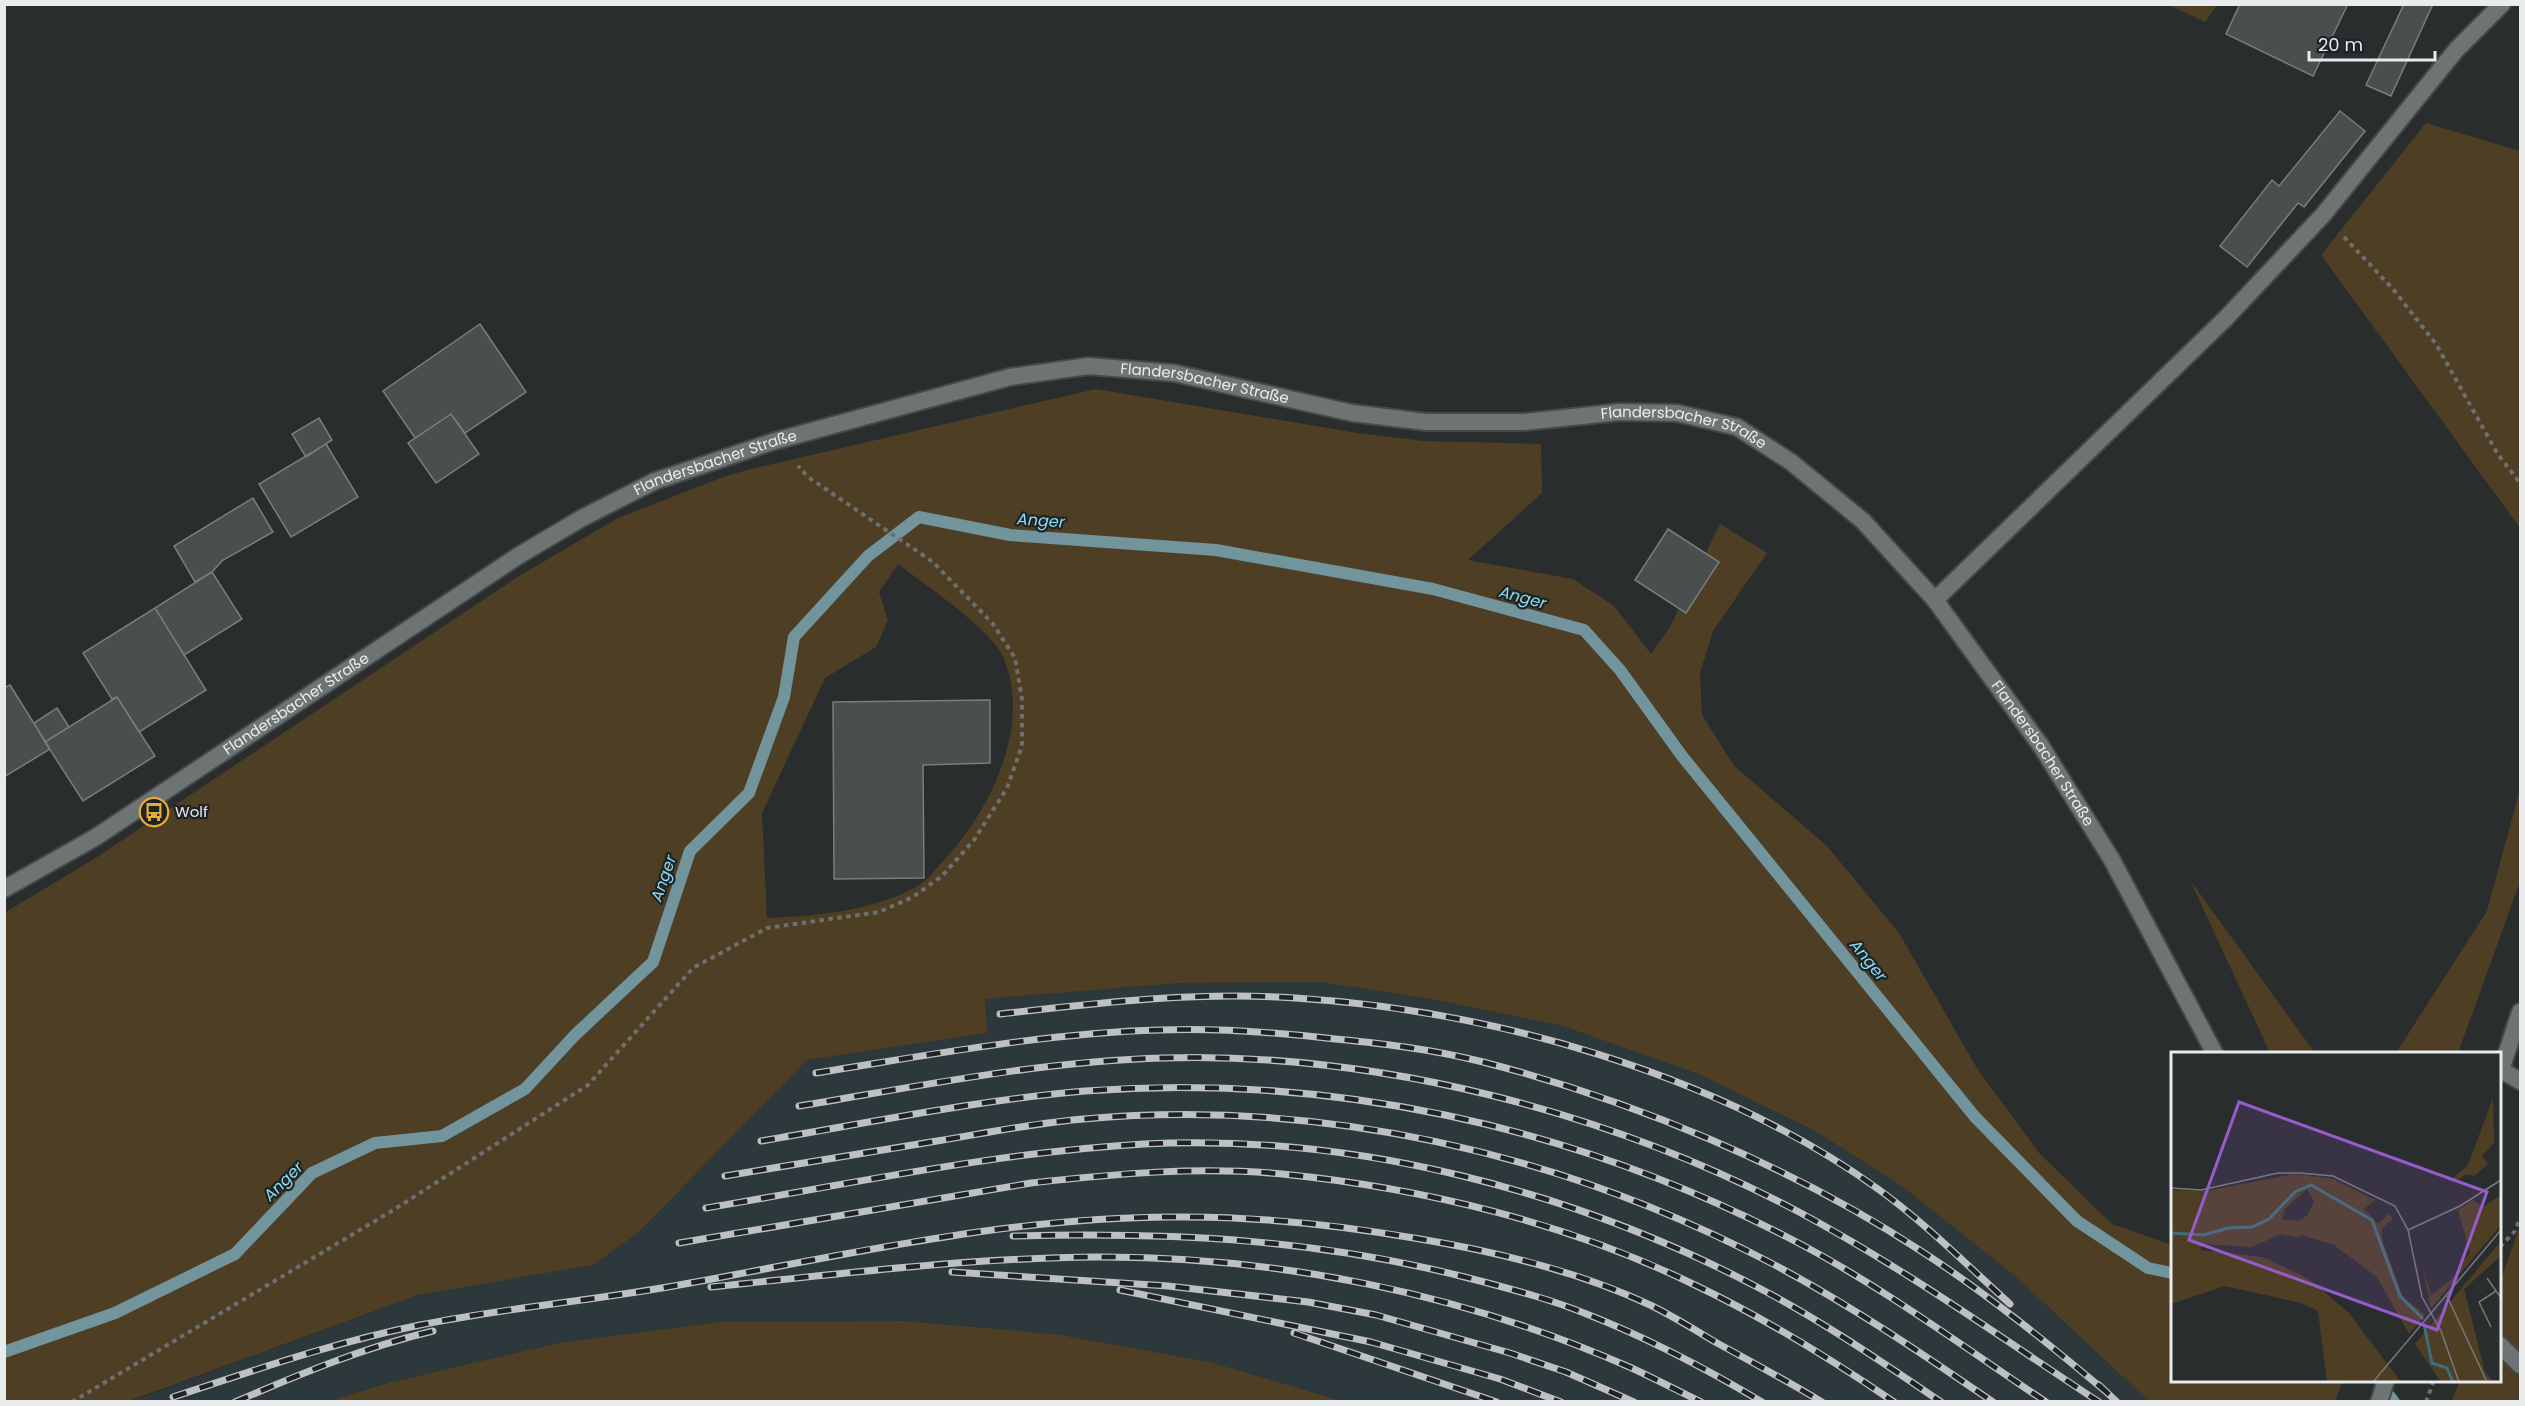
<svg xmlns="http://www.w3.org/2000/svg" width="2525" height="1406" viewBox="0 0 2525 1406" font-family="Poppins,sans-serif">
  <rect width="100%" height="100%" fill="#292d2e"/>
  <path fill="#2c383b" d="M 1320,982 L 1431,999 L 1563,1026 L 1701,1075 L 1815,1131 L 1903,1187 L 2015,1276 L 2150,1401 L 1342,1401 L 1210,1362 L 1055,1334 L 903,1321 L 719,1322 L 558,1343 L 388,1383 L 329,1401 L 129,1402 L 418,1295 L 593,1265 L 639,1232 L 807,1060 L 987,1033 L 984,999 L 1180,983 Z"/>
  <path fill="#4e3f24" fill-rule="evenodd" d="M 2169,5 L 2217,5 L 2205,22 Z
    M 2426,123 L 2520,151 L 2520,528 L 2321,255 Z
    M 1096,389 L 1357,433 L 1424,441 L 1541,444 L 1542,493 L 1468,560 L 1573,579 L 1614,606 L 1651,654 L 1670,627 L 1720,524 L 1767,553 L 1713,631 L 1700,673 L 1702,715 L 1734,766 L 1827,846 L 1899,933 L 1978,1070 L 2040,1154 L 2112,1224 L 2172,1245 L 2172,1380 L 2343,1381 L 2335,1401 L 2149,1401 L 2015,1276 L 1903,1187 L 1815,1131 L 1701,1075 L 1563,1026 L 1431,999 L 1320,982 L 1180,983 L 985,999 L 987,1033 L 807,1060 L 639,1232 L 593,1265 L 418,1295 L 129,1401 L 5,1401 L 4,913 L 91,861 L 519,576 L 618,518 L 726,476 L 751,469 ZM 898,564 C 924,584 991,629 1003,657 C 1033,724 990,812 943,861 C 936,869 927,881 918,886 C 873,911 817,916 767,918 L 762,813 L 825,678 L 876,647 L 888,620 L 879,592 Z
    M 2520,789 L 2520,882 L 2458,1053 L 2396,1053 L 2487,911 Z
    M 2190,880 L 2315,1053 L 2270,1053 Z
    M 2520,1225 L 2520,1401 L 2451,1402 L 2460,1381 L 2500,1380 L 2500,1283 Z
    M 903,1321 L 1055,1334 L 1210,1362 L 1342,1401 L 329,1401 L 388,1383 L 558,1343 L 719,1322 Z"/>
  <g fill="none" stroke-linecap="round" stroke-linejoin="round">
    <path stroke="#71949d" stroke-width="12" d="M 4,1352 L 115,1313 L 235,1254 L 312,1173 L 375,1143 L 442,1136 L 525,1089 L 575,1035 L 653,962 L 690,851 L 749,793 L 784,697 L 794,637 L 868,556 L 919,517 L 1010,535 L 1216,550 L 1433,589 L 1584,630 L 1620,670 L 1682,756 L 1975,1117 L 2077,1221 L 2148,1268 L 2172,1273
      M 2380,1384 L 2394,1402"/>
  </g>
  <path fill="#494e4f" stroke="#787e7f" stroke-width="1.5" d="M 2240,4 L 2348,4 L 2313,76 L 2226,34 Z
    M 2404,4 L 2433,4 L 2391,96 L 2366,85 Z
    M 2340,111 L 2365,131 L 2304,207 L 2298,203 L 2247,267 L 2220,246 L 2272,180 L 2279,186 Z
    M 480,324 L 526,392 L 465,433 L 451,414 L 415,438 L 383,391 Z
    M 451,414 L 479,454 L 436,483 L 408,443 Z
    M 319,418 L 332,440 L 306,457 L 292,434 Z
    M 326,444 L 358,497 L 291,537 L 259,484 Z
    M 253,498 L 273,532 L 223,560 L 212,572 L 195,582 L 174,546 Z
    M 1668,529 L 1719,562 L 1686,613 L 1635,580 Z
    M 212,572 L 242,619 L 184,655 L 155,608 Z
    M 155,608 L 206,690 L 139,732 L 117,697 L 112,699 L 83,653 Z
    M 10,685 L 50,749 L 4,777 L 4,688 Z
    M 117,697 L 155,756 L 83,801 L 45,742 Z
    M 990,700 L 990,763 L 923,765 L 924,878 L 834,879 L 833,702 Z
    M 57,708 L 69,727 L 45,742 L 34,723 Z"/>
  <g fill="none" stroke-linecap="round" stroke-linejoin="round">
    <g stroke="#45494a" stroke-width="20">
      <path id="service" d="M 1935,600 L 2226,318 L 2323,215 L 2456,50 L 2502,4"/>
    </g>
    <g stroke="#45494a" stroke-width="20">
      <g id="minor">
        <path id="s1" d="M 4,889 L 96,837 L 518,556 L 582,518 L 655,481 L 775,441 L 1010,377 L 1089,366 L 1174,373 L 1352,413 L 1426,422 L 1524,422 L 1620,412 L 1677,413 L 1737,427 L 1791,462 L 1863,521 L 1935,600 L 2041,746 L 2112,860 L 2215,1054"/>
        <path d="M 2500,1345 L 2520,1365"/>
      </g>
    </g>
    <g stroke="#45494a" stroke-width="20">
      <path id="tertiary" d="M 2501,1070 L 2520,1081"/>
    </g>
    <g stroke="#45494a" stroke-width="20">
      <path id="secondary" d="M 2500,1073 L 2520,1012
        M 2379,1402 L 2386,1380"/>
    </g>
    <path stroke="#6d7071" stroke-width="4" stroke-dasharray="4.5 4.5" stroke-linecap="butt" d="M 2344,237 L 2393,289 L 2436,344 L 2497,453 L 2520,483
      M 2500,1247 L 2515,1231 L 2520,1218
      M 72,1402 L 395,1209 L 588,1085 L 693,968 L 767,928 L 879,912 L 913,897 L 942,876 L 974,840 L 1007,788 L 1022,746 L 1022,699 L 1015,658 L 993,624 L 933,562 L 808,477 L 798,466
      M 2426,1402 L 2434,1380"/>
    <use href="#service" stroke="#6e7374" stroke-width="16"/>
    <use href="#minor" stroke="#6e7374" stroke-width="16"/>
    <use href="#tertiary" stroke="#6e7374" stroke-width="16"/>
    <use href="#secondary" stroke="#6e7374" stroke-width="16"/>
    <g stroke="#bec1c2" stroke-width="7">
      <path id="rail" d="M 1000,1014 C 1098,1003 1197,991 1295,998 C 1491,1010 1718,1074 1878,1189 C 1923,1221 1969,1267 2010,1304
        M 816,1073 C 930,1055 1044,1033 1160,1030 C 1215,1028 1271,1032 1326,1038 C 1378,1043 1432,1049 1483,1062 C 1632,1100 1793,1167 1921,1251 C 1986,1293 2045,1341 2104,1390
        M 799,1106 C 920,1086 1041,1061 1164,1058 C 1378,1052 1610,1112 1799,1212 C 1904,1268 2000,1337 2099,1402
        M 761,1141 C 868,1123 977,1100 1085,1091 C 1329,1073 1570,1125 1787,1237 C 1877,1283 1961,1345 2046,1402
        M 725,1176 C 796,1164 867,1153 937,1141 C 986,1133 1034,1123 1084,1119 C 1320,1098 1561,1153 1771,1263 C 1849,1304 1921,1353 1993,1402
        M 706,1208 C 850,1184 998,1152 1144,1144 C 1352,1133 1575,1191 1759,1288 C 1822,1321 1882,1362 1941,1402
        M 1013,1236 C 1178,1232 1324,1239 1484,1282 C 1518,1291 1552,1300 1584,1313 C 1646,1337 1705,1368 1762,1402
        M 679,1243 L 1031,1183 C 1114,1174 1198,1166 1282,1174 C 1423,1188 1569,1223 1697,1286 C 1766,1319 1831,1359 1894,1402
        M 952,1272 L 1168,1286 L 1308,1302 L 1376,1315 L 1510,1353 L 1566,1372 L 1634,1402
        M 711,1287 C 839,1274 968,1258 1097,1257 C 1277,1256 1463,1294 1627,1366 C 1652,1377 1676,1390 1701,1402
        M 1120,1290 L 1371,1342 L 1500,1379 L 1561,1402
        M 1294,1333 L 1497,1402
        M 2099,1385 L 2117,1402
        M 173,1397 C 255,1370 335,1342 420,1325 C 509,1307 601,1300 690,1283 C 849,1254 1010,1217 1173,1217 C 1256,1216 1339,1225 1420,1239 C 1498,1252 1578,1271 1650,1305 C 1673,1316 1695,1330 1717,1343 C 1752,1362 1787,1381 1822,1402
        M 235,1402 C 300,1374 365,1347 433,1331"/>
    </g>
    <use href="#rail" stroke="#1f2325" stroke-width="4.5" stroke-dasharray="14" stroke-linecap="butt"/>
  </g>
  <defs>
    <g id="bus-ring" transform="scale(1.5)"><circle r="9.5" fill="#1f2325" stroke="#e7ac36" stroke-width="1.5"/><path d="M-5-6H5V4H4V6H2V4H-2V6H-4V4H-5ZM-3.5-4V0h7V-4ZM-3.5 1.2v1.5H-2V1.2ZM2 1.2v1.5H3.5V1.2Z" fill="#e7ac36"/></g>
  </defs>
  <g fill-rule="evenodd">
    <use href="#bus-ring" x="154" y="812"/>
  </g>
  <g text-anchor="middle" stroke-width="4.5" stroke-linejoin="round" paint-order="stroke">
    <g font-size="15" fill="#e9eced" stroke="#1f2325">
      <text dy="5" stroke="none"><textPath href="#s1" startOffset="1336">Flandersbacher Straße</textPath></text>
      <text dy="5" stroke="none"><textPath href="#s1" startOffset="1822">Flandersbacher Straße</textPath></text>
      <text dy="5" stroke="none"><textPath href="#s1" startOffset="832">Flandersbacher Straße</textPath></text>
      <text dy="5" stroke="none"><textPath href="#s1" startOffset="346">Flandersbacher Straße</textPath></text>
      <text dy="5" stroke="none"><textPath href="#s1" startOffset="2326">Flandersbacher Straße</textPath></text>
    </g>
    <g font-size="15" fill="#e9eced" stroke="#1f2325" text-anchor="start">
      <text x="175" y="817">Wolf</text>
    </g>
    <g font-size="16" font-style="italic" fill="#89ddf3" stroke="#1f2325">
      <text transform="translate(1041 520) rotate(4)" y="6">Anger</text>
      <text transform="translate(1523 597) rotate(15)" y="6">Anger</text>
      <text transform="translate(663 878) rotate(-71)" y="6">Anger</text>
      <text transform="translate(1869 960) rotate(51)" y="6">Anger</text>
      <text transform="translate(283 1181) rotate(-45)" y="6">Anger</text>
    </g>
  </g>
  <g transform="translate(2171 1052)">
    <rect width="330" height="330" fill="#292d2e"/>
    <path d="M 322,46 L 323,91 L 311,104 L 317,112 L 303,124 L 295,122 L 284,130 L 281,127 L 297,113 ZM 123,122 L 162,127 L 204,148 L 193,157 L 207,172 L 218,162 L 222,167 L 211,176 L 211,187 L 232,245 L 254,263 L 238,282 L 206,225 L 163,193 L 130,183 L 128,186 L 110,182 L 81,195 L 30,192 L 30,198 L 92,205 L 138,227 L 177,260 L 230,330 L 156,330 L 147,259 L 130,251 L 54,234 L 0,252 L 0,138 L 36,139 ZM 136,137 L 143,150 L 137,163 L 127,169 L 111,167 L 114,157 ZM 330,143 L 330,173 L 260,256 L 252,214 L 260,243 L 280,228 L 299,200 L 287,158 L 302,148 L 312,155 ZM 330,189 L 330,204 L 293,237 L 314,320 L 323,330 L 270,330 L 244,292 Z" fill="#4e3f24" fill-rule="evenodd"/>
    <path fill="none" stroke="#3d6e7b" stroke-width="3" d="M 0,181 L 33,183 L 57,176 L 81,175 L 98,167 L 124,140 L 140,133 L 201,168 L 229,244 L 252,267M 253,272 L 261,311 L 276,316 L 282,330"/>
    <path fill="none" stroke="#76797a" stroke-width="1.5" d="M 0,136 L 30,138 L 107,121 L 129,121 L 162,124 L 224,154 L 237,178 L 251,245 L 270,279 L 288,330M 237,178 L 289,154 L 330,128M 316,226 L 330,246M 276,244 L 316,330M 320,275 L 308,250 L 325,239M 202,330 L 330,178"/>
    <path fill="#965cca" fill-opacity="0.15" stroke="#965cca" stroke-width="3" d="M 68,50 L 316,140 L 266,278 L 18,188 Z"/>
    <rect width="330" height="330" fill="none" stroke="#e9eced" stroke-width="3"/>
  </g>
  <rect width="2525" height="1406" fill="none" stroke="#e9eced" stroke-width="12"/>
  <path d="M2309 51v9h126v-9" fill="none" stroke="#e9eced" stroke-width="3"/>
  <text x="2318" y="51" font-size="18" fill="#e9eced" stroke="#1f2325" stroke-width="4.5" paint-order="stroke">20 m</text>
</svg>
